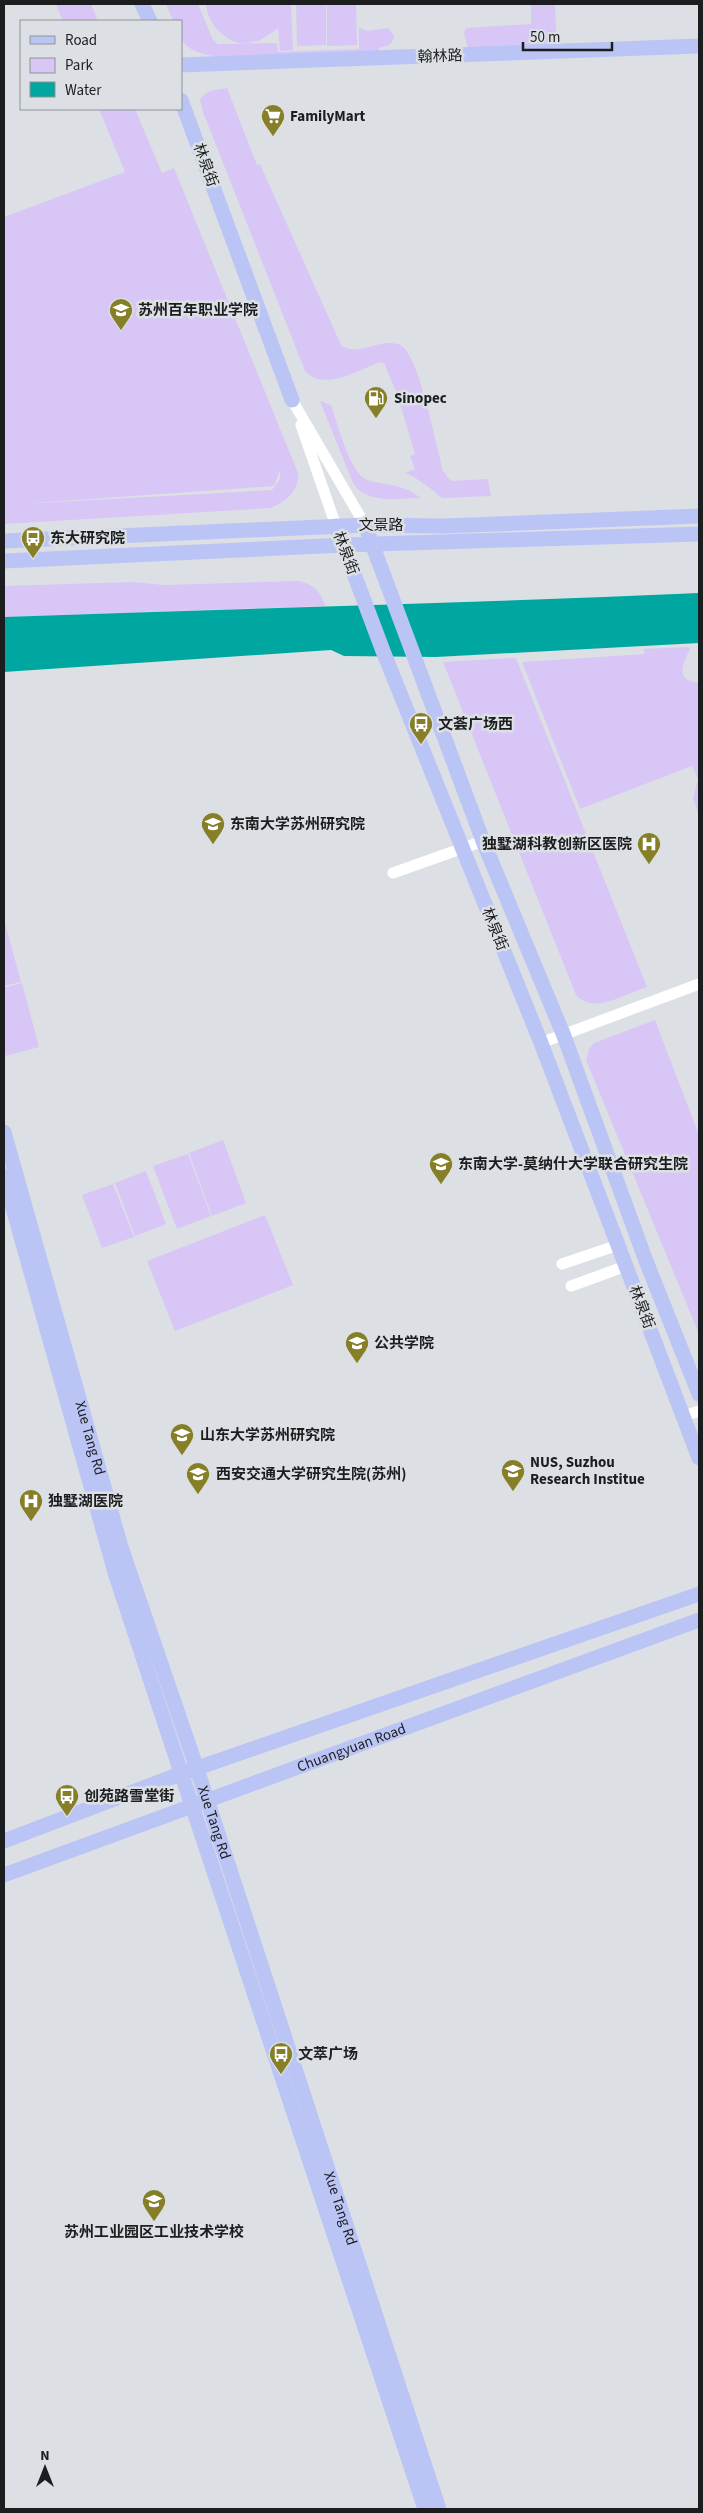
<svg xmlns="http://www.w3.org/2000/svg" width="703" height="2513" viewBox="0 0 703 2513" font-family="'Source Sans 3','Noto Sans SC',sans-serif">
  <rect width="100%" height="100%" fill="#dce0e4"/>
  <path fill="#d8c6f6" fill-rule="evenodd" d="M 56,4 L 91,4 L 98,21 L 63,21 Z
    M 166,4 L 198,4 L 213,40 L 218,44 L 277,43 L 278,52 L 359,49 L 359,27 L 367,31 L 388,28 L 394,35 C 393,46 388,45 379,48 L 380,54 L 221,58 C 209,55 186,52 181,38 C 180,33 181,26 181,21 L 173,21 Z
    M 206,4 L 291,4 L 293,50 L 280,51 L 278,28 C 269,35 260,42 247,43 C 226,45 207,23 206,4 Z
    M 296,4 L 326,4 L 326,45 L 297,46 Z
    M 327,4 L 356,4 L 357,45 L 327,46 Z
    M 531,4 L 555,4 L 557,48 L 468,49 L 464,32 L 466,28 L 531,24 Z
    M 227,88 L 257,165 L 260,164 L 341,345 C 355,356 373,343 389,343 C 395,343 402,344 406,350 C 422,372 435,441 443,471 L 449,479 L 453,481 L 488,479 L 491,496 L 442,498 C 434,491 415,476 405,473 L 415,469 L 410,456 L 415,454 L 397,394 L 384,363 L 380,362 C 359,370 323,392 305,371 L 203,112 L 200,100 C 205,90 216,90 227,88 Z
    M 99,109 L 135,109 L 162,173 L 174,168 L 298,473 C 299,492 286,501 271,508 L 4,524 L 4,217 L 125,172 ZM 280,470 L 280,479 L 272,490 L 20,504 L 274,486 Z
    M 320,401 L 331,405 C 337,422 350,474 367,480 C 388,486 401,483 421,498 C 398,498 367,505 353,483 Z
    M 298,581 C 311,583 322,592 325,606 L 4,617 L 4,586 L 132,582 L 164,585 Z
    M 689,647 L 690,649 C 682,666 675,680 699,683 L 699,816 L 693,798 L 698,779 L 692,766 L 580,809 L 522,662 L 645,654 L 643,649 Z
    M 516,658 L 647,987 C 625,994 593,1015 576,995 L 443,662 Z
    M 4,919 L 21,982 L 4,986 Z
    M 22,983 L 39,1047 L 6,1056 L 4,1047 L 4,988 Z
    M 655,1020 L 699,1135 L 699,1334 L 586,1060 L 589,1049 L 594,1043 Z
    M 223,1140 L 246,1203 L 212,1216 L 189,1153 Z
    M 188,1154 L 211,1216 L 177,1229 L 153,1166 Z
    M 146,1171 L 166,1224 L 135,1236 L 115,1183 Z
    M 113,1184 L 134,1237 L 102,1248 L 82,1195 Z
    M 265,1215 L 293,1285 L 175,1331 L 147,1261 Z"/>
  <path fill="#00a7a0" d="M 699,593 L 699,643 L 436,657 L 344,656 L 331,650 L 4,672 L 4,617 C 236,609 467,603 699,593 Z"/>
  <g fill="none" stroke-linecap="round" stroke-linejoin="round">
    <path stroke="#fff" stroke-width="11" d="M 292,400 L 365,525
      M 301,425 L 336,526
      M 393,873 L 483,841
      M 541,1043 L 699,984
      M 562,1264 L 618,1245
      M 571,1286 L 626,1266
      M 684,1416 L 699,1411"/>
    <g stroke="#bbc5f5" stroke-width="15">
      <path d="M 142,4 L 150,21"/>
      <path d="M 181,65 L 699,46"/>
      <path d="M 181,100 L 292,400"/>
      <path d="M 365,525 L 483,841 L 564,1036 L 646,1261 L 699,1394"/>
      <path d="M 336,526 L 383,651 L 541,1043 L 699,1458"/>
      <path d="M 4,541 L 365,525 L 443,526 L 699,516"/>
      <path d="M 4,561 L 344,545 L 699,534"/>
      <path id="s1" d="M 4,1132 L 121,1547 L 197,1769 L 439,2509"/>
      <path d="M 4,1176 L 116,1576 L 425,2509"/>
      <path d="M 4,1841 L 180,1774 L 699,1594"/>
      <path id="s2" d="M 4,1875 L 699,1620"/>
    </g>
  </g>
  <defs>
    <g id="supermarket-pin" transform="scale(1.25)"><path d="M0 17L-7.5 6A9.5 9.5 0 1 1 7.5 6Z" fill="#867f27" stroke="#dce0e4"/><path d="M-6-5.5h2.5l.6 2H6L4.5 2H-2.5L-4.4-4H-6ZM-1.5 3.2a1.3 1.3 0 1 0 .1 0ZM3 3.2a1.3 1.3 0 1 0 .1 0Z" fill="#fff"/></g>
    <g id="university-pin" transform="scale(1.25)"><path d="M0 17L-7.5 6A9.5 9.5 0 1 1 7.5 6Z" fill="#867f27" stroke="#dce0e4"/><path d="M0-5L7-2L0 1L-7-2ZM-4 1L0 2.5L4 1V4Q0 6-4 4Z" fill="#fff"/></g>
    <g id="fuel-pin" transform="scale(1.25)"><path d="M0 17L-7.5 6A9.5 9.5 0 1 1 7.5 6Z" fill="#867f27" stroke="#dce0e4"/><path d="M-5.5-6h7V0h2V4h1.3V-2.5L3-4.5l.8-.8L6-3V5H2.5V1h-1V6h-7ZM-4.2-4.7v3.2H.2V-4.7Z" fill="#fff"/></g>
    <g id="bus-pin" transform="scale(1.25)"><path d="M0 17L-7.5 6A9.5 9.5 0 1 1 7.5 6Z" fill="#867f27" stroke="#dce0e4"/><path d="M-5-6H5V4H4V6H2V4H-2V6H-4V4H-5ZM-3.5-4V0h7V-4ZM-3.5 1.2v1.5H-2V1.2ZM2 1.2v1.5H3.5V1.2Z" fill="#fff"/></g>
    <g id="hospital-pin" transform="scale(1.25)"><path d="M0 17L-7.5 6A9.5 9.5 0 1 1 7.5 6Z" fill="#867f27" stroke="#dce0e4"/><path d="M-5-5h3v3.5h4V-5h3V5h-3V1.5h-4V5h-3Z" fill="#fff"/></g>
    <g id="school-pin" transform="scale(1.25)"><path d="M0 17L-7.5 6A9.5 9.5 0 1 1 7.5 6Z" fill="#867f27" stroke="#dce0e4"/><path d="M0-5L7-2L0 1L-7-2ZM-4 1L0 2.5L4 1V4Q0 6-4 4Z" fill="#fff"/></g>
  </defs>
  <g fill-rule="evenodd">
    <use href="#supermarket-pin" x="273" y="116"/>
    <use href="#university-pin" x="121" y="310"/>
    <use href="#fuel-pin" x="376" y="398"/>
    <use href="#bus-pin" x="33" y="538"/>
    <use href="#bus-pin" x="421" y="724"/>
    <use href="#university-pin" x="213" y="824"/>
    <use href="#hospital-pin" x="649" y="844"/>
    <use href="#university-pin" x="441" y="1164"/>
    <use href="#university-pin" x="357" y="1343"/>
    <use href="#university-pin" x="182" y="1435"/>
    <use href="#university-pin" x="513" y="1471"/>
    <use href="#university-pin" x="198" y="1474"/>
    <use href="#hospital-pin" x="31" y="1501"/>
    <use href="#bus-pin" x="67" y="1796"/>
    <use href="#bus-pin" x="281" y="2054"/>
    <use href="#school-pin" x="154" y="2201"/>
  </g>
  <g text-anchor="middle" stroke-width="5" stroke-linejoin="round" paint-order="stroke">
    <g font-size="15" fill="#1c1d1e" stroke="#dce0e4">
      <text transform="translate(440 56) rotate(-2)" y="5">翰林路</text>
      <text transform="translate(206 165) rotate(70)" y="5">林泉街</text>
      <text x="381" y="530">文景路</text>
      <text transform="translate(346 553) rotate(69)" y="5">林泉街</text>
      <text transform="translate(495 929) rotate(68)" y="5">林泉街</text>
      <text transform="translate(642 1307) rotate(69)" y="5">林泉街</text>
      <text dy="5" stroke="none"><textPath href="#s1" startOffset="318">Xue Tang Rd</textPath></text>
      <text dy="5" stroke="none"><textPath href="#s2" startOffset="370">Chuangyuan Road</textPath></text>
      <text dy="5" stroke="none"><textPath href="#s1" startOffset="722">Xue Tang Rd</textPath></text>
      <text dy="5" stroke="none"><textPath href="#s1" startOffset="1128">Xue Tang Rd</textPath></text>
    </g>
    <g font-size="15" font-weight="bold" fill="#1c1d1e" stroke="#dce0e4" text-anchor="start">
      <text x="290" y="121">FamilyMart</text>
      <text x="138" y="315">苏州百年职业学院</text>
      <text x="394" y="403">Sinopec</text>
      <text x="50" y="543">东大研究院</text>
      <text x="438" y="729">文荟广场西</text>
      <text x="230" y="829">东南大学苏州研究院</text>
      <text x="632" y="849" text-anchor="end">独墅湖科教创新区医院</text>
      <text x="458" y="1169">东南大学-莫纳什大学联合研究生院</text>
      <text x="374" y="1348">公共学院</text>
      <text x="200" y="1440">山东大学苏州研究院</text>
      <text x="530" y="1467">NUS, Suzhou<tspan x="530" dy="17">Research Institue</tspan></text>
      <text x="216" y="1479">西安交通大学研究生院(苏州)</text>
      <text x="48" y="1506">独墅湖医院</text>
      <text x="84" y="1801">创苑路雪堂街</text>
      <text x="298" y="2059">文萃广场</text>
      <text x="154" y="2237" text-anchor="middle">苏州工业园区工业技术学校</text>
    </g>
  </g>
  <rect width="703" height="2513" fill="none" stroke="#1c1d1e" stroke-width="10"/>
  <rect x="20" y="20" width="162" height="90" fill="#dce0e4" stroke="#8f9295"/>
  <rect x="30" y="36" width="25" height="8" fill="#bbc5f5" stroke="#8f9295"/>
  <text x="65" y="45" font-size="15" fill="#1c1d1e">Road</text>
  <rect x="30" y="58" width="25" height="15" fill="#d8c6f6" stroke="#8f9295"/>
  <text x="65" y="70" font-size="15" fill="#1c1d1e">Park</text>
  <rect x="30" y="82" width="25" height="15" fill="#00a7a0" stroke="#8f9295"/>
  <text x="65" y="95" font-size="15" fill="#1c1d1e">Water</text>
  <g transform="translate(45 2468)" stroke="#dce0e4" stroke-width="4" paint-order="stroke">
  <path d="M0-4L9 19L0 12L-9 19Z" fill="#1c1d1e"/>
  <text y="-8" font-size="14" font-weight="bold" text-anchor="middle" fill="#1c1d1e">N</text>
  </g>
  <path d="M523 42v8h89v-8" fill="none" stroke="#1c1d1e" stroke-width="2.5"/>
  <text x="530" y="42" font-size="15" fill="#1c1d1e" stroke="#dce0e4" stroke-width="4" paint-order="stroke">50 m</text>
</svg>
